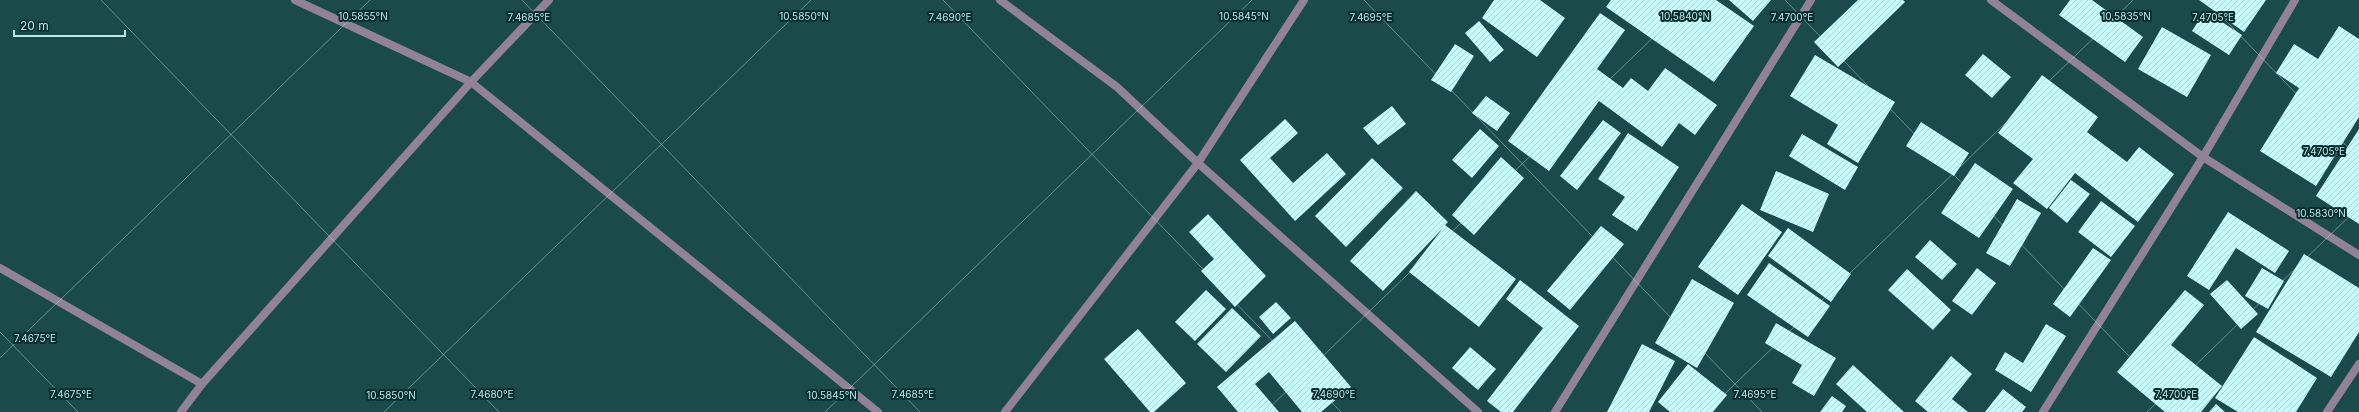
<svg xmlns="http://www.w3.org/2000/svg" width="2359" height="412" viewBox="0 0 2359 412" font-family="Inter,sans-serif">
  <defs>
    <pattern id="building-hatch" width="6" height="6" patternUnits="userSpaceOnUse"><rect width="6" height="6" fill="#c8fcfc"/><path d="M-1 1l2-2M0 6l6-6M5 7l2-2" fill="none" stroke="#abd7d7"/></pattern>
  </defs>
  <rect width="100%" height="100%" fill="#1b4a4a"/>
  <path fill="url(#building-hatch)" d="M 1494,0 L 1540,0 L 1565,18 L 1537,57 L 1482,18 Z
    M 1611,0 L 1716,0 L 1754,26 L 1714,82 L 1606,7 Z
    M 1729,0 L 1771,0 L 1753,21 Z
    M 1858,0 L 1903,0 L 1905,2 L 1838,67 L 1814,42 Z
    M 2070,0 L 2092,0 L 2143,37 L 2125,62 L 2059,15 Z
    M 2199,0 L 2266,0 L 2244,32 Z
    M 2205,11 L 2242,35 L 2229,55 L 2192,31 Z
    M 1600,13 L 1625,30 L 1597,69 L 1623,88 L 1631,78 L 1648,91 L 1665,68 L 1717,105 L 1695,135 L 1679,123 L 1662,147 L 1599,101 L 1549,171 L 1508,141 Z
    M 1479,21 L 1504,50 L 1490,62 L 1465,33 Z
    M 2339,26 L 2359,39 L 2359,117 L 2316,186 L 2260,151 L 2299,88 L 2276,73 L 2294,44 L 2318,59 Z
    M 2162,27 L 2211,55 L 2187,97 L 2138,69 Z
    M 1455,44 L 1474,56 L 1451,92 L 1431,80 Z
    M 1983,54 L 2011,77 L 1992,98 L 1965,75 Z
    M 1815,55 L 1895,102 L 1858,163 L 1827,144 L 1838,125 L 1790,96 Z
    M 2042,75 L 2098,117 L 2087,132 L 2127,162 L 2139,147 L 2174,174 L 2138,222 L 2075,173 L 2047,209 L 2013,183 L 2033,159 L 1998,133 Z
    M 1486,96 L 1510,113 L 1497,131 L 1472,113 Z
    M 1392,106 L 1406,124 L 1378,145 L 1363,128 Z
    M 1285,119 L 1298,133 L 1270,158 L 1293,183 L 1327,153 L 1346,174 L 1295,221 L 1240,160 Z
    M 1603,120 L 1621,133 L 1577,190 L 1560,176 Z
    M 1921,122 L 1969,153 L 1954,176 L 1906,146 Z
    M 1480,129 L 1499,146 L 1472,178 L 1452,160 Z
    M 2359,129 L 2359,224 L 2316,196 Z
    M 1628,133 L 1679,167 L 1637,231 L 1612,215 L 1625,197 L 1598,179 Z
    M 1802,134 L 1858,167 L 1845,190 L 1789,156 Z
    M 1501,157 L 1524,178 L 1474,235 L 1452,215 Z
    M 1372,158 L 1403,188 L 1346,247 L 1315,216 Z
    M 1975,163 L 2013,189 L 1979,238 L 1941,213 Z
    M 1776,171 L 1829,194 L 1813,232 L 1760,210 Z
    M 2071,180 L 2090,194 L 2067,223 L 2049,208 Z
    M 1416,191 L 1448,222 L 1445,225 L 1516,279 L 1479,327 L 1409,272 L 1443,228 L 1383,291 L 1350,261 Z
    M 2017,199 L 2041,213 L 2010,266 L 1986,253 Z
    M 2101,201 L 2135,226 L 2111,257 L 2078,232 Z
    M 1742,204 L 1782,232 L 1738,295 L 1698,267 Z
    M 2228,212 L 2289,251 L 2275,273 L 2236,248 L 2209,290 L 2187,276 Z
    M 1208,214 L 1266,276 L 1235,307 L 1201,271 L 1214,259 L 1189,232 Z
    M 1601,226 L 1624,244 L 1570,310 L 1547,291 Z
    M 1788,228 L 1851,274 L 1831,302 L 1768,256 Z
    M 1930,240 L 1957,264 L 1942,280 L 1915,257 Z
    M 2093,248 L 2111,260 L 2070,317 L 2053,304 Z
    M 2304,254 L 2359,288 L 2359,332 L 2331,377 L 2256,332 Z
    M 1769,263 L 1830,306 L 1808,337 L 1747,295 Z
    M 1977,268 L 1996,283 L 1972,315 L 1952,301 Z
    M 2262,268 L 2284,281 L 2268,309 L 2245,296 Z
    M 1907,269 L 1951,310 L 1933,330 L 1888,290 Z
    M 1692,279 L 1734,303 L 1697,368 L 1655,343 Z
    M 1520,280 L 1579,326 L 1513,412 L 1501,412 L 1487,401 L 1543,328 L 1506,299 Z
    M 2227,280 L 2258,314 L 2241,329 L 2210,294 Z
    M 1206,290 L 1226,309 L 1195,341 L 1175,322 Z
    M 2185,290 L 2204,305 L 2171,345 L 2222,386 L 2201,412 L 2165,412 L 2117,372 Z
    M 1276,302 L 1291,318 L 1273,334 L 1259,317 Z
    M 1232,308 L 1261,336 L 1226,372 L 1197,344 Z
    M 1295,321 L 1351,387 L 1321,412 L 1302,412 L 1269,372 L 1255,384 L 1279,412 L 1238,412 L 1217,387 Z
    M 1776,323 L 1836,358 L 1814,396 L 1792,383 L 1802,365 L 1765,343 Z
    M 2046,324 L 2066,336 L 2031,392 L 1995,370 L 2005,352 L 2023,363 Z
    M 1138,329 L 1186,383 L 1154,412 L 1150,412 L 1104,359 Z
    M 2254,337 L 2317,378 L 2296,412 L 2238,412 L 2215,398 Z
    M 1642,344 L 1675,361 L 1649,412 L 1607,412 Z
    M 1470,347 L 1496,369 L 1478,390 L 1452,368 Z
    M 1951,356 L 1972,374 L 1952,399 L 1968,412 L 1928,412 L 1915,401 Z
    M 1688,364 L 1727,395 L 1713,412 L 1670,412 L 1658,402 Z
    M 1853,365 L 1904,412 L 1867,412 L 1836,384 Z
    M 2003,389 L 2026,407 L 2022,412 L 1985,412 Z
    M 1832,396 L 1846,406 L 1842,412 L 1820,412 Z
    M 2216,404 L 2225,412 L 2209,412 Z"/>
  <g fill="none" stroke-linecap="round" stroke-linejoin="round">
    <path stroke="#918298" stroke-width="8" d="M 295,0 L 471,82 L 878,412
      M 1000,0 L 1117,87 L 1198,163 L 1478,412
      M 1991,0 L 2203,157 L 2359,255
      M 0,268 L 202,384
      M 1005,412 L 1198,163 L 1304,0
      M 1555,412 L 1811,0
      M 2043,412 L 2203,157 L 2295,0
      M 2327,412 L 2359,364"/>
    <path stroke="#918298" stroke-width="8" d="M 181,412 L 202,384 L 471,82 L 549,0"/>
  </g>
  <path fill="none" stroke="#bee6e6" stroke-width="1" stroke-opacity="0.45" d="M 101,0 L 499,412M 522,0 L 920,412M 943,0 L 1341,412M 1364,0 L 1762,412M 1785,0 L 2183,412M 2206,0 L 2359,159M 0,332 L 78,412M 0,358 L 370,0M 384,412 L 811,0M 825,412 L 1252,0M 1265,412 L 1692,0M 1706,412 L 2133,0M 2147,412 L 2359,207"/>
  <g font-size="10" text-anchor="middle" fill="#bee6e6" stroke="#072e2f" stroke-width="4" stroke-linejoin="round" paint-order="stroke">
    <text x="363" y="20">10.5855°N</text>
    <text x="804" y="20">10.5850°N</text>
    <text x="1244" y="20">10.5845°N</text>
    <text x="1685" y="20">10.5840°N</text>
    <text x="2126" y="20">10.5835°N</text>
    <text x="2213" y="21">7.4705°E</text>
    <text x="1792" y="21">7.4700°E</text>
    <text x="529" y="21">7.4685°E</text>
    <text x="1371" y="21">7.4695°E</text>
    <text x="950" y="21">7.4690°E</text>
    <text x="2324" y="155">7.4705°E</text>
    <text x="2321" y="217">10.5830°N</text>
    <text x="35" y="342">7.4675°E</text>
    <text x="71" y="398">7.4675°E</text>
    <text x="492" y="398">7.4680°E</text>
    <text x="913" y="398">7.4685°E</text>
    <text x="1334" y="398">7.4690°E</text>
    <text x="1755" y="398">7.4695°E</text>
    <text x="2176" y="398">7.4700°E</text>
    <text x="391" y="399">10.5850°N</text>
    <text x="832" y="399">10.5845°N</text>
  </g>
  <path d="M14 30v6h111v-6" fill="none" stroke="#bee6e6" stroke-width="2"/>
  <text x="20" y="30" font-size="12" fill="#bee6e6" stroke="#072e2f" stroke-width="3" paint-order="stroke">20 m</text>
</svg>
